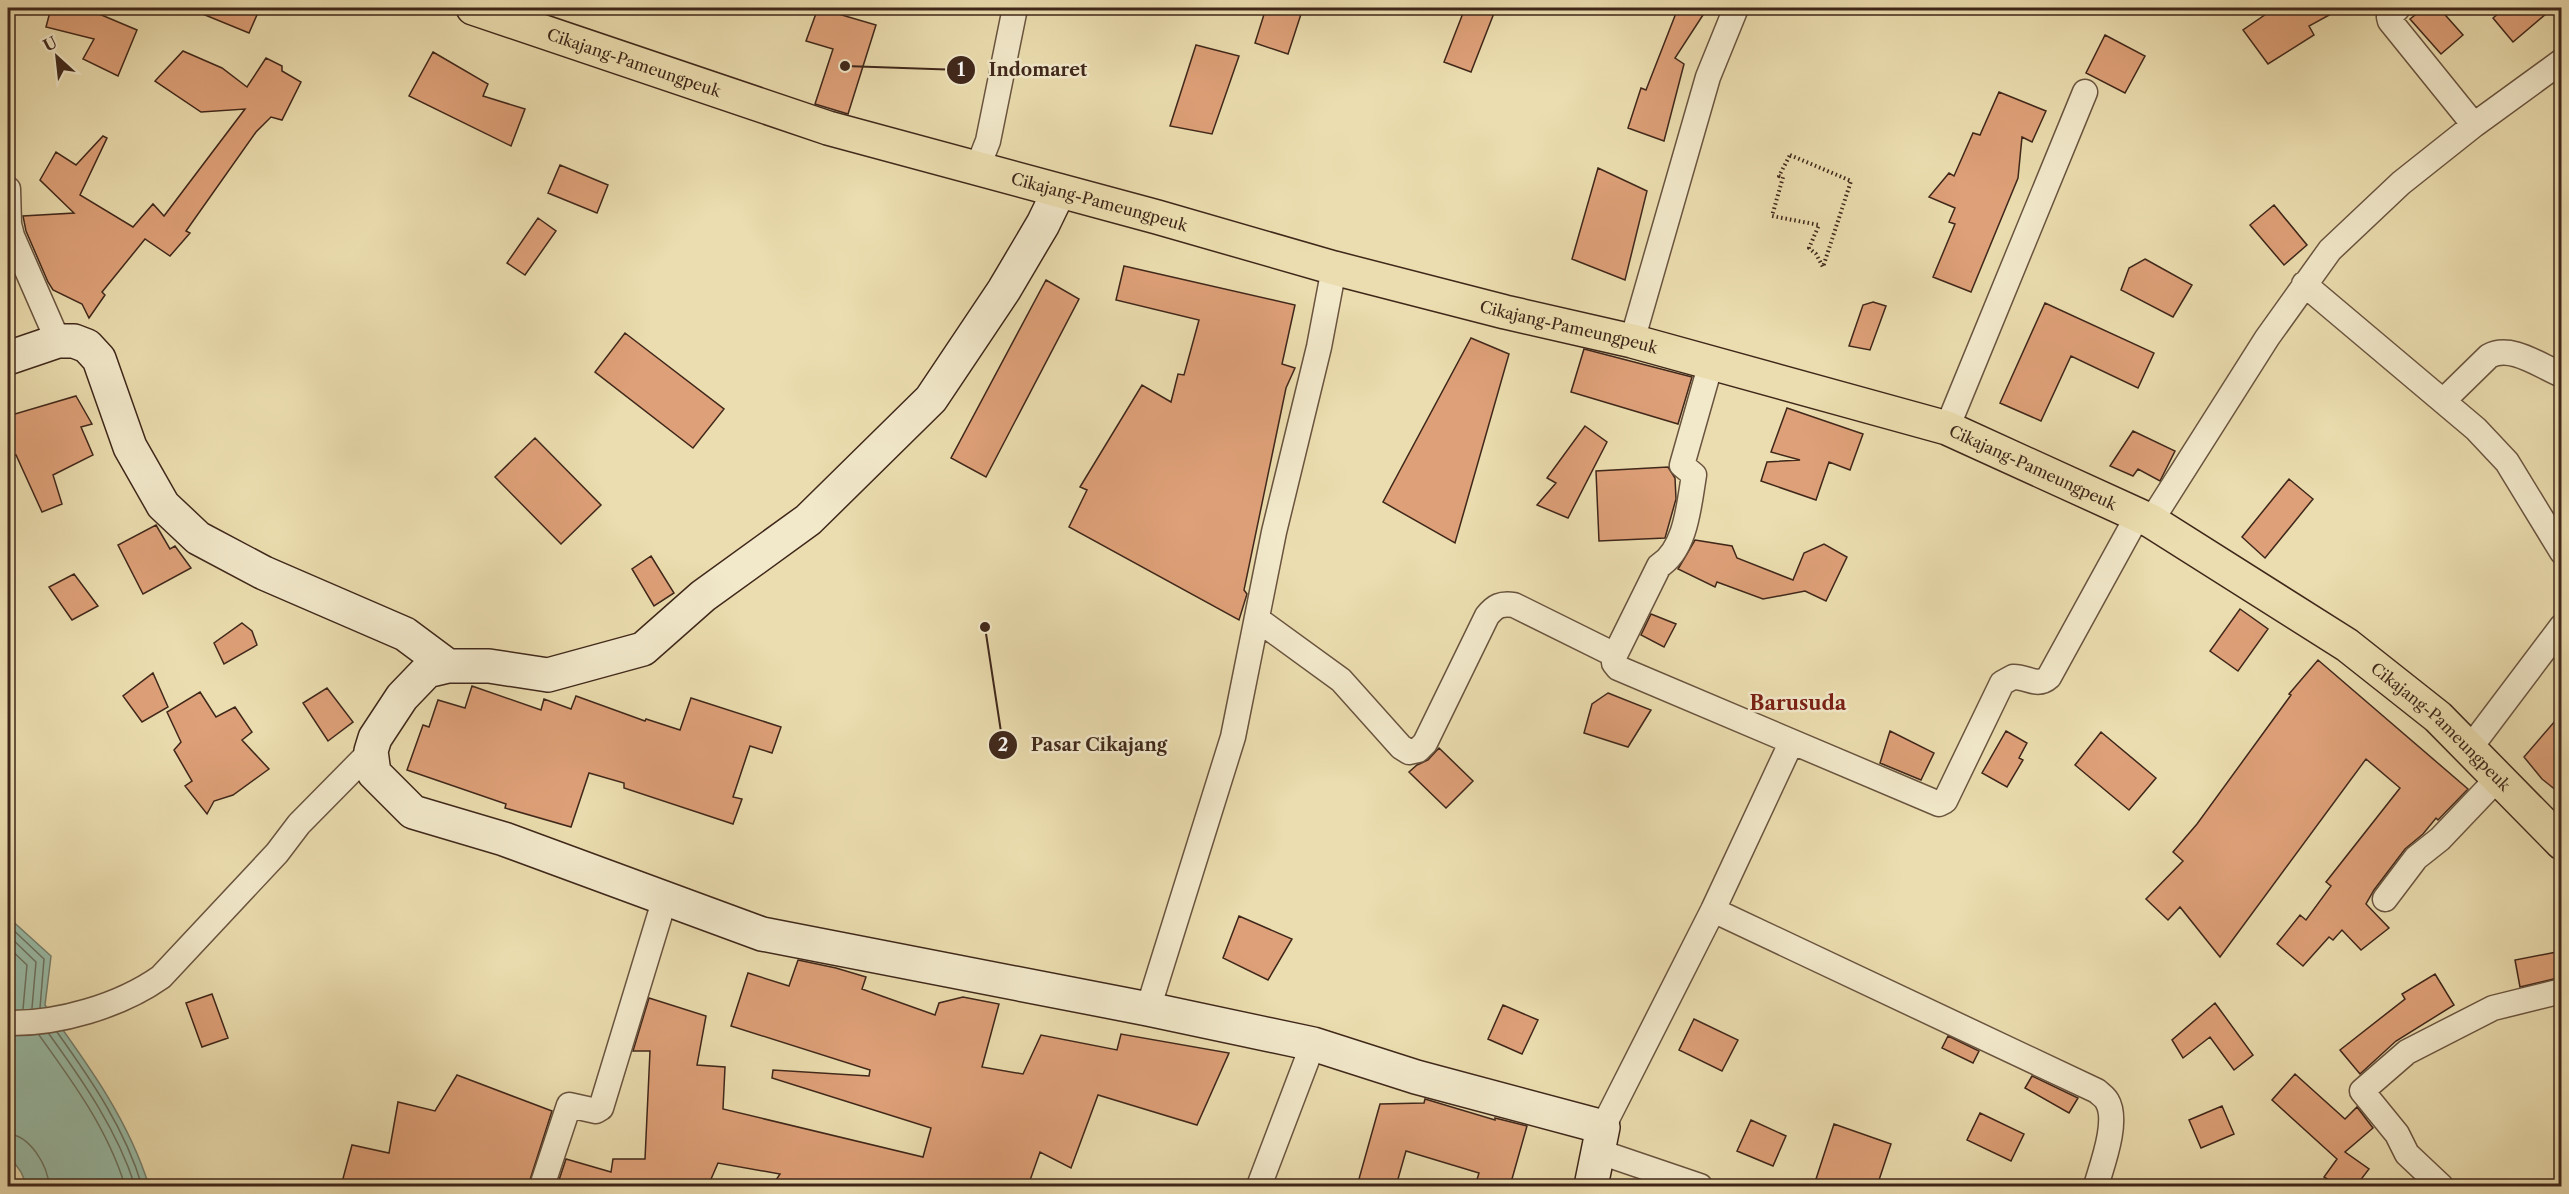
<svg xmlns="http://www.w3.org/2000/svg" width="2569" height="1194" viewBox="0 0 2569 1194" font-family="'Libre Caslon Text',serif">
  <rect width="100%" height="100%" fill="#ebddaf"/>
  <filter id="stains"><feTurbulence type="fractalNoise" baseFrequency=".00333" numOctaves="4"/><feColorMatrix values="0 0 0 0 .2 0 0 0 0 .09 0 0 0 0 .02 0 0 0 .5 -.17"/></filter>
  <radialGradient id="worn" r=".72"><stop offset=".6" stop-color="#630" stop-opacity="0"/><stop offset="1" stop-color="#630" stop-opacity=".3"/></radialGradient>
  <path fill="#99bca8" stroke="#75806f" stroke-width="1.5" d="M 8,917 L 51,956 L 45,1005 C 86,1062 128,1118 149,1186 L 27,1186 L 21,1172 L 8,1154 Z"/>
  <g fill="none" stroke-linecap="round" stroke-linejoin="round">
    <path stroke="#6c7261" stroke-width="1.5" d="M 8,925 L 44,959 L 40,1008
      M 8,935 L 36,962 L 32,1008
      M 8,947 L 27,965 L 23,1009
      M 57,1032 C 92,1081 125,1129 142,1186
      M 49,1034 C 83,1081 117,1130 135,1186
      M 39,1035 C 73,1082 108,1130 125,1186
      M 8,1134 C 30,1135 48,1166 49,1186"/>
  </g>
  <path fill="#dea078" stroke="#3f271a" stroke-width="1.5" d="M 51,8 L 85,8 L 137,30 L 118,76 L 83,59 L 94,39 L 46,27 Z
    M 188,8 L 260,8 L 249,33 Z
    M 818,8 L 876,25 L 848,114 L 815,104 L 833,49 L 806,41 Z
    M 1266,8 L 1303,8 L 1288,54 L 1255,43 Z
    M 1465,8 L 1496,8 L 1471,72 L 1444,62 Z
    M 1678,8 L 1690,8 L 1703,15 L 1675,58 L 1684,64 L 1664,141 L 1628,128 L 1641,88 L 1646,90 Z
    M 2275,8 L 2342,8 L 2309,26 L 2314,35 L 2268,64 L 2243,30 Z
    M 2424,8 L 2439,8 L 2463,35 L 2441,54 L 2410,19 Z
    M 2505,8 L 2553,8 L 2513,42 L 2493,18 Z
    M 2105,35 L 2145,56 L 2125,93 L 2086,73 Z
    M 1196,45 L 1239,56 L 1212,134 L 1170,126 Z
    M 183,51 L 222,68 L 247,87 L 266,58 L 282,66 L 282,71 L 301,82 L 282,120 L 271,117 L 256,132 L 186,231 L 190,233 L 170,256 L 145,239 L 102,292 L 105,295 L 89,318 L 82,304 L 53,290 L 48,282 L 26,231 L 23,216 L 74,213 L 40,180 L 56,152 L 76,165 L 103,136 L 107,138 L 80,195 L 133,227 L 153,204 L 164,216 L 245,109 L 201,112 L 155,81 Z
    M 433,52 L 488,84 L 483,96 L 525,109 L 511,146 L 409,96 Z
    M 1999,92 L 2046,111 L 2032,142 L 2022,137 L 2018,178 L 1971,292 L 1933,277 L 1955,224 L 1949,222 L 1955,208 L 1929,197 L 1949,173 L 1954,176 L 1973,133 L 1980,135 Z
    M 560,165 L 608,185 L 597,213 L 548,193 Z
    M 1598,168 L 1647,191 L 1625,280 L 1572,259 Z
    M 2274,205 L 2307,245 L 2284,265 L 2250,225 Z
    M 538,218 L 556,231 L 525,275 L 507,263 Z
    M 2145,259 L 2192,285 L 2173,317 L 2121,290 L 2129,268 Z
    M 1124,266 L 1295,305 L 1282,364 L 1295,368 L 1286,388 L 1244,590 L 1247,594 L 1239,620 L 1069,527 L 1087,490 L 1080,487 L 1142,385 L 1171,402 L 1178,374 L 1184,375 L 1199,320 L 1116,300 Z
    M 1046,280 L 1079,299 L 986,477 L 951,458 Z
    M 1873,302 L 1886,306 L 1870,350 L 1849,346 L 1863,305 Z
    M 2045,303 L 2154,353 L 2138,388 L 2071,356 L 2041,421 L 2000,403 Z
    M 625,333 L 724,409 L 693,448 L 595,372 Z
    M 1471,338 L 1509,354 L 1455,543 L 1383,502 Z
    M 1584,349 L 1692,377 L 1678,424 L 1571,392 Z
    M 76,396 L 92,424 L 81,427 L 93,455 L 53,475 L 62,504 L 42,512 L 16,455 L 8,458 L 8,416 Z
    M 1787,408 L 1863,434 L 1850,470 L 1829,462 L 1816,500 L 1761,481 L 1767,462 L 1800,460 L 1771,452 Z
    M 1585,426 L 1607,442 L 1568,518 L 1537,505 L 1556,483 L 1547,478 Z
    M 2133,431 L 2175,451 L 2160,481 L 2138,469 L 2133,476 L 2110,466 Z
    M 535,438 L 601,505 L 561,544 L 495,477 Z
    M 1668,467 L 1675,478 L 1676,499 L 1665,538 L 1599,541 L 1596,471 Z
    M 2289,479 L 2313,499 L 2265,558 L 2242,537 Z
    M 156,525 L 170,549 L 175,546 L 191,568 L 143,594 L 118,545 Z
    M 1695,540 L 1732,546 L 1737,558 L 1793,580 L 1804,553 L 1824,544 L 1847,557 L 1826,601 L 1805,591 L 1763,599 L 1717,582 L 1715,587 L 1678,569 Z
    M 651,556 L 674,593 L 654,606 L 632,569 Z
    M 74,574 L 98,606 L 72,620 L 49,587 Z
    M 2240,609 L 2268,629 L 2238,671 L 2210,651 Z
    M 1651,614 L 1676,624 L 1664,647 L 1641,635 Z
    M 242,623 L 252,631 L 257,645 L 224,664 L 214,643 Z
    M 2318,660 L 2468,789 L 2438,820 L 2436,818 L 2423,834 L 2405,849 L 2374,890 L 2366,904 L 2389,928 L 2361,950 L 2342,930 L 2333,940 L 2329,937 L 2303,966 L 2277,944 L 2300,915 L 2306,920 L 2331,886 L 2326,882 L 2400,788 L 2366,759 L 2220,957 L 2180,907 L 2168,920 L 2146,899 L 2183,861 L 2173,852 L 2197,824 L 2291,695 L 2289,694 Z
    M 153,673 L 168,707 L 142,722 L 123,696 Z
    M 472,686 L 541,710 L 544,699 L 571,709 L 576,696 L 645,721 L 646,719 L 680,730 L 691,698 L 781,727 L 772,753 L 750,746 L 733,797 L 742,799 L 733,824 L 624,788 L 624,783 L 589,773 L 571,827 L 505,808 L 506,804 L 407,770 L 423,725 L 429,727 L 438,700 L 465,708 Z
    M 327,688 L 353,722 L 328,741 L 303,703 Z
    M 200,692 L 216,717 L 235,707 L 252,732 L 242,740 L 269,769 L 233,795 L 214,801 L 207,814 L 185,786 L 192,781 L 174,750 L 181,742 L 167,712 Z
    M 1608,693 L 1651,710 L 1628,747 L 1584,733 L 1592,704 Z
    M 2562,713 L 2562,795 L 2542,779 L 2524,757 Z
    M 1890,731 L 1934,753 L 1921,780 L 1880,763 Z
    M 2006,731 L 2027,743 L 2019,758 L 2023,760 L 2007,787 L 1982,773 Z
    M 2101,732 L 2156,778 L 2129,810 L 2075,765 Z
    M 1439,748 L 1473,781 L 1446,808 L 1409,772 L 1417,765 L 1428,760 Z
    M 1239,916 L 1292,939 L 1268,980 L 1223,958 Z
    M 2562,951 L 2562,977 L 2520,987 L 2515,960 Z
    M 798,960 L 836,968 L 866,977 L 862,989 L 935,1015 L 939,1003 L 963,997 L 999,1004 L 982,1067 L 1023,1074 L 1041,1035 L 1117,1050 L 1121,1034 L 1229,1053 L 1197,1125 L 1098,1095 L 1071,1168 L 1040,1152 L 1028,1186 L 772,1186 L 780,1174 L 718,1163 L 708,1186 L 557,1186 L 566,1159 L 611,1172 L 613,1159 L 645,1159 L 650,1051 L 633,1051 L 649,998 L 706,1016 L 697,1065 L 725,1067 L 723,1109 L 923,1157 L 931,1128 L 772,1078 L 773,1070 L 869,1076 L 870,1070 L 731,1026 L 748,973 L 789,986 Z
    M 2435,974 L 2454,1005 L 2396,1041 L 2360,1074 L 2340,1050 L 2405,999 L 2402,994 Z
    M 212,994 L 228,1038 L 202,1047 L 186,1003 Z
    M 2215,1003 L 2253,1055 L 2234,1070 L 2210,1037 L 2183,1058 L 2172,1040 Z
    M 1503,1005 L 1538,1020 L 1522,1054 L 1488,1039 Z
    M 1694,1019 L 1738,1040 L 1722,1071 L 1679,1050 Z
    M 1948,1036 L 1979,1051 L 1973,1063 L 1942,1048 Z
    M 2295,1074 L 2345,1119 L 2357,1107 L 2373,1128 L 2345,1152 L 2369,1169 L 2356,1186 L 2338,1186 L 2324,1177 L 2337,1159 L 2272,1100 Z
    M 457,1075 L 552,1111 L 528,1186 L 341,1186 L 352,1145 L 389,1153 L 398,1102 L 435,1111 Z
    M 2032,1076 L 2078,1098 L 2069,1113 L 2025,1088 Z
    M 1425,1099 L 1495,1120 L 1495,1118 L 1527,1126 L 1510,1186 L 1475,1186 L 1479,1173 L 1406,1151 L 1396,1186 L 1357,1186 L 1380,1104 L 1424,1103 Z
    M 2222,1106 L 2234,1134 L 2201,1148 L 2189,1120 Z
    M 1980,1113 L 2024,1134 L 2011,1161 L 1967,1140 Z
    M 1751,1120 L 1786,1136 L 1773,1166 L 1737,1151 Z
    M 1834,1124 L 1891,1144 L 1877,1186 L 1838,1186 L 1816,1179 Z"/>
  <g fill="none" stroke-linecap="round" stroke-linejoin="round">
    <g stroke="#6a543f" stroke-width="27">
      <path id="street" d="M 2398,8 L 2389,17 L 2390,21 L 2474,125
        M 977,169 L 988,141 L 1015,8
        M 8,189 L 9,224 L 12,236 L 58,341
        M 2304,284 L 2476,429 L 2507,462 L 2562,552
        M 1632,341 L 1708,77 L 1736,8
        M 2443,401 L 2489,356 C 2511,344 2540,366 2562,375
        M 1947,428 L 2085,92
        M 2151,521 L 2267,338 L 2330,250 L 2401,183 L 2474,125 L 2562,61
        M 1257,619 L 1341,680 L 1401,747 L 1409,752 L 1418,750 L 1425,743 L 1487,616 C 1495,606 1501,603 1514,605 L 1615,655 L 1614,663 L 1618,668 L 1939,804 L 1945,801 L 2002,683 L 2013,677 C 2026,676 2037,688 2049,677 L 2138,515
        M 1615,655 L 1659,566 C 1686,549 1689,505 1694,475 L 1682,465 L 1711,363
        M 2470,748 L 2562,626
        M 2385,899 L 2416,858 L 2440,839 L 2499,777
        M 1713,910 L 2097,1091 C 2100,1094 2105,1097 2107,1101 C 2119,1121 2102,1165 2096,1186
        M 1148,1009 L 1233,737 L 1274,532 L 1319,347 L 1334,268
        M 8,1023 C 58,1024 120,1006 161,977 L 277,853 L 299,824 L 371,751
        M 1603,1127 L 1713,910 L 1791,743
        M 1597,1151 L 1700,1186
        M 542,1186 L 569,1105 L 596,1111 L 601,1108 L 665,898
        M 1259,1186 L 1313,1044
        M 2441,1186 L 2407,1154 L 2397,1134 L 2362,1091 L 2407,1052 L 2446,1032 L 2493,1008 L 2562,991"/>
    </g>
    <g stroke="#3f271a" stroke-width="36">
      <path id="secondary" d="M 1059,191 L 1043,224 L 1004,290 L 931,399 L 808,520 L 703,596 L 643,649 L 548,675 L 489,666 L 448,666 L 427,671 L 402,697 L 375,738 L 371,751 L 374,773 L 413,812 L 504,839 L 762,934 L 1148,1009 L 1313,1044 L 1416,1077 L 1603,1127 L 1591,1186
        M 8,358 L 58,341 L 74,341 L 87,346 L 99,359 L 130,447 L 163,505 L 198,538 L 264,573 L 405,634 L 448,666"/>
    </g>
    <g stroke="#3f271a" stroke-width="36">
      <g id="primary">
        <path id="s1" d="M 473,8 L 828,128 L 1157,217 L 1334,268 L 1505,312 L 1632,341 L 1947,428 L 2151,521 L 2347,645 L 2438,717 L 2562,843"/>
      </g>
    </g>
    <path stroke="#3f271a" stroke-width="4" stroke-dasharray="1.5 3" stroke-linecap="butt" d="M 1790,155 L 1851,181 L 1823,267 L 1816,254 L 1809,248 L 1819,225 L 1772,216 L 1783,177 L 1779,176 Z"/>
    <use href="#street" stroke="#f2e9cb" stroke-width="24"/>
    <use href="#secondary" stroke="#f2e9cb" stroke-width="33"/>
    <use href="#primary" stroke="#ebddaf" stroke-width="33"/>
  </g>
  <g text-anchor="middle" stroke-width="5" stroke-linejoin="round" paint-order="stroke">
    <g font-size="16" fill="#3f271a" stroke="#f2e9cb">
      <text dy="6" stroke="none"><textPath href="#s1" startOffset="170">Cikajang-Pameungpeuk</textPath></text>
      <text dy="6" stroke="none"><textPath href="#s1" startOffset="656">Cikajang-Pameungpeuk</textPath></text>
      <text dy="6" stroke="none"><textPath href="#s1" startOffset="1142">Cikajang-Pameungpeuk</textPath></text>
      <text dy="6" stroke="none"><textPath href="#s1" startOffset="1628">Cikajang-Pameungpeuk</textPath></text>
      <text dy="6" stroke="none"><textPath href="#s1" startOffset="2114">Cikajang-Pameungpeuk</textPath></text>
    </g>
    <g font-size="20" font-weight="bold" fill="#7a1f14" stroke="#f2e9cb">
      <text x="1798" y="710">Barusuda</text>
    </g>
  </g>
  <path fill="none" stroke="#3f271a" stroke-width="2" d="M845 66L961 70M985 627L1003 745"/>
  <g fill="#3f271a" stroke="#f2e9cb" stroke-width="2">
    <circle cx="845" cy="66" r="6"/>
    <circle cx="985" cy="627" r="6"/>
    <circle cx="961" cy="70" r="15"/>
    <circle cx="1003" cy="745" r="15"/>
  </g>
  <g font-size="18" text-anchor="middle" font-weight="bold" fill="#fff">
    <text x="961" y="76">1</text>
    <text x="1003" y="751">2</text>
  </g>
  <g font-size="18" text-anchor="middle" font-weight="bold" fill="#3f271a" stroke="#f2e9cb" stroke-width="5" stroke-linejoin="round" paint-order="stroke">
    <text x="1038" y="76">Indomaret</text>
    <text x="1099" y="751">Pasar Cikajang</text>
  </g>
  <rect width="2569" height="1194" fill="none" stroke="#ebddaf" stroke-width="30"/>
  <rect x="9" y="9" width="2551" height="1176" fill="none" stroke="#3f271a" stroke-width="3"/>
  <rect x="15" y="15" width="2539" height="1164" fill="none" stroke="#3f271a" stroke-width="1.5"/>
  <g transform="translate(57 57) rotate(333)" stroke="#f2e9cb" stroke-width="4.5" paint-order="stroke">
  <path d="M0-4.5L10 22L0 15L-10 22Z" fill="#3f271a"/>
  <text y="-9" font-size="16" font-weight="bold" text-anchor="middle" fill="#3f271a">U</text>
  </g>
  <rect width="100%" height="100%" filter="url(#stains)"/>
  <rect width="100%" height="100%" fill="url(#worn)"/>
</svg>
